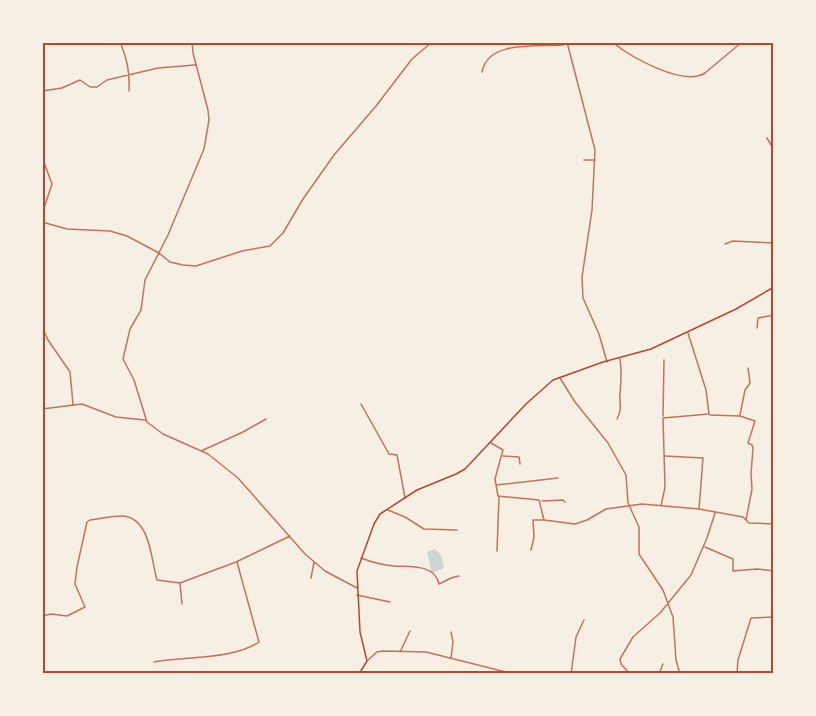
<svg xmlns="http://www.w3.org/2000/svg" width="816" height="716" viewBox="0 0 816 716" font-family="Roboto,sans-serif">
  <rect width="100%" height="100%" fill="#f6efe4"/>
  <path fill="#c9d6d2" d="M 435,549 L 441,555 L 444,568 L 432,573 L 427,552 Z"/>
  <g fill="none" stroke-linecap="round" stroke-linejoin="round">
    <path stroke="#c5725c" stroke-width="1.5" d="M 120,42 C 127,59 130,72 129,91
      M 192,42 L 193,53 L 208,110 L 209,120 L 204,149 L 168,235 L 145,280 L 141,310 L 130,329 L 123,359 L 134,380 L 147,422 L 163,434 L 208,454 L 238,478 L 305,554 L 325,571 L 357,588
      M 567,42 L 595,150 L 592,210 L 582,277 L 583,298 L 599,334 L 607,362
      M 612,42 C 631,57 683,87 705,73 L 742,42
      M 482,72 C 488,40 536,47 562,45 L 568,43
      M 42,91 L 62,88 L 80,80 L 90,87 L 97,87 L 107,80 L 158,68 L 195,65
      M 767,138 L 774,150
      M 42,157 L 52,184 L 42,214
      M 584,160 L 595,160
      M 42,222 L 67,229 L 110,231 L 127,236 L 159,253 L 170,262 L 183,265 L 196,266 L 242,251 L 270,246 L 283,233 L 303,199 L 334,155 L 376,106 L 412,59 L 432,42
      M 725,244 L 733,241 L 774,243
      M 42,327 L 48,340 L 70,372 L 73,404
      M 757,328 L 758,318 L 774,315
      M 560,378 L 575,402 L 608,443 L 626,475 L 628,503 L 639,527 L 639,554 L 663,590 L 673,617 L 676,660 L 680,674
      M 361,404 L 389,454 L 397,455 L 405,498
      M 42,409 L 82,404 L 116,417 L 145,420
      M 710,415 L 740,416 L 755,421 L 748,443 L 752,445 L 753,448 L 751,474 L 752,489 L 746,520
      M 740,415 L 745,390 L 750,383 L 748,368
      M 663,416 L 664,360
      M 617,419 C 623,407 619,405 620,394 C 621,382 622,371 620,359
      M 491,443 L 503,450 L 495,479 L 498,496 L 539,500 L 544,520 L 575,524 L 587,520 L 606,509 L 642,504 L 699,509 L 743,517 L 749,523 L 774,524
      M 201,451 L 243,432 L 266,419
      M 503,456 L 519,457 L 520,464
      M 665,456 L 703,458 L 699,509
      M 496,485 L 558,478
      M 542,501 L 563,500 L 565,502
      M 661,506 L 665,487 L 663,418 L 709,414 L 706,390 L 688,333
      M 388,510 L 405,517 L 424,529 L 457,530
      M 42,517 L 43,518
      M 705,547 L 733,559 L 733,571 L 757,569 L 774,571
      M 531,550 L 534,537 L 533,520 L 543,520
      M 497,551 L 499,497
      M 361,558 C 371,562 383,565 394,566 C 410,567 435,564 439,584 L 451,578 L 459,576
      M 311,578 L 314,562
      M 180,584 L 182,604
      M 357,595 L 390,602
      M 42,616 L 51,614 L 67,616 L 85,607 L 75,584 L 77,567 L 87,522 L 90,520 C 101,519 113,515 124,516 C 151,520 151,560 157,580 L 180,583 L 236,562 L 290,536
      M 400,652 L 410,631
      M 451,658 L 453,642 L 451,632
      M 368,660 L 377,652 L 383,651 L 426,652 L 514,674
      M 154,662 C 185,656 232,660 259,642 L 237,562
      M 571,674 L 576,637 L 584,620
      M 630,674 L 621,664 L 620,659 L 633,637 L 660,613 L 691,575 L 707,538 L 715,513
      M 659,674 L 663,664
      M 737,674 L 738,660 L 751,618 L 774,617"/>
    <path stroke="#b5482f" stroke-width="1.5" d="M 359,674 L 367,661 L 360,632 L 357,571 L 374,524 L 380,514 L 417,490 L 456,474 L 465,469 L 526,404 L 553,380 L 603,362 L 651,349 L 736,309 L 774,287"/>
  </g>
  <rect width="816" height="716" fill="none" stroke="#f6efe4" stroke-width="87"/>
  <rect x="44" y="44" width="728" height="628" fill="none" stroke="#b5482f" stroke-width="2"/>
</svg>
